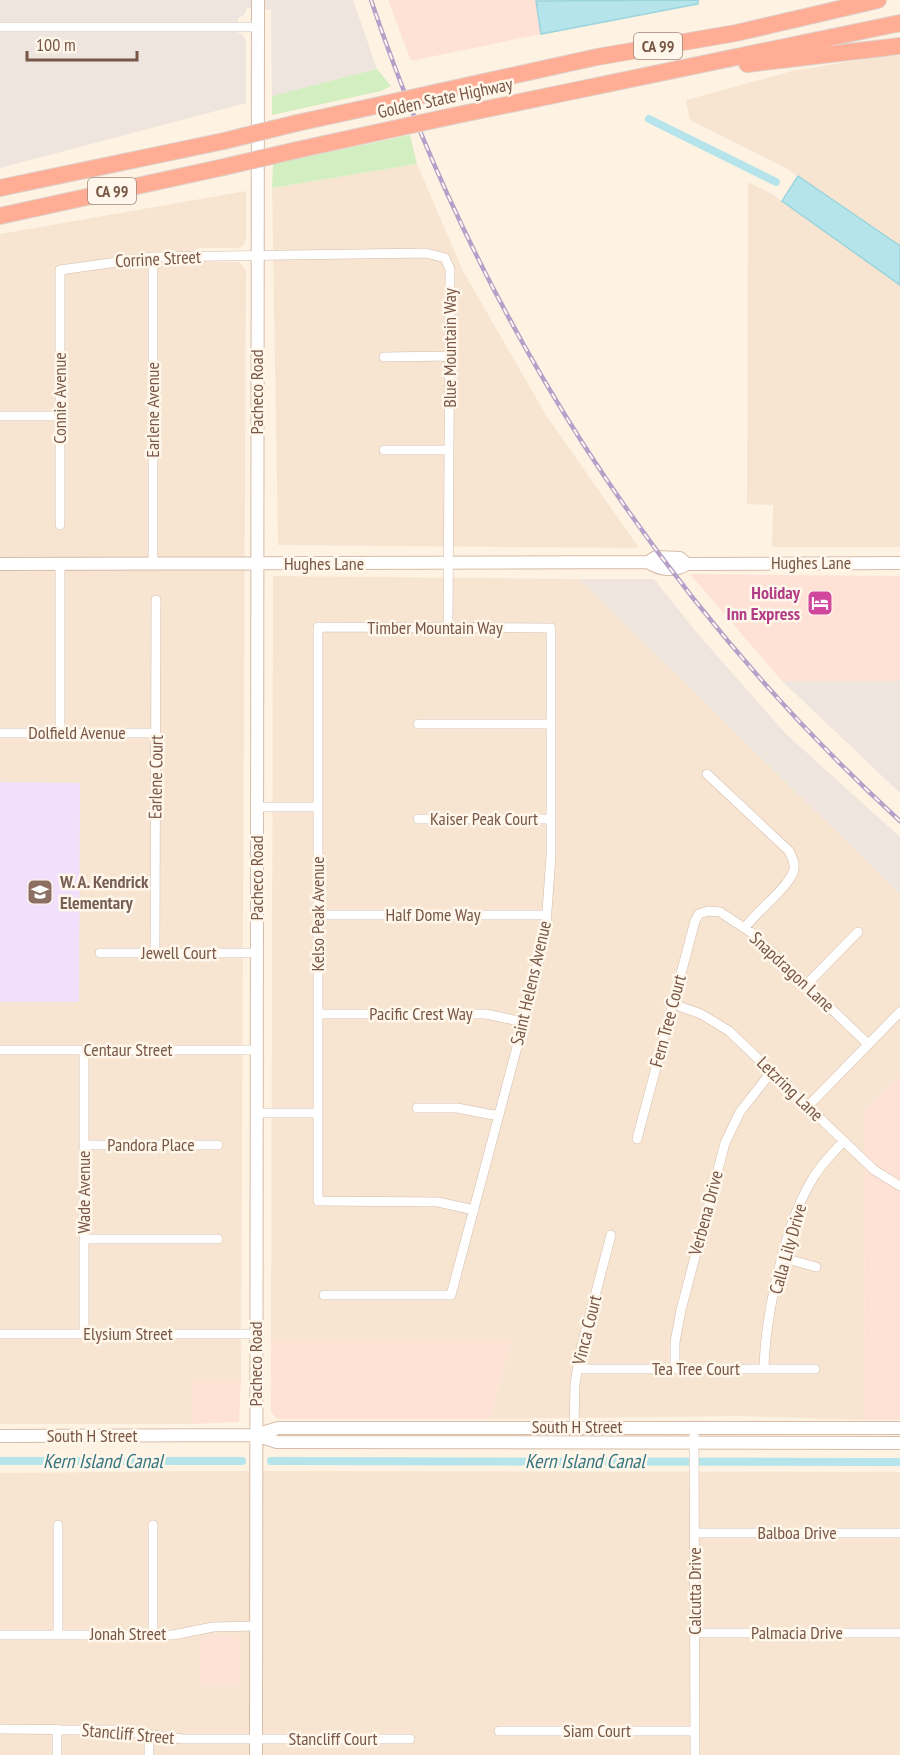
<svg xmlns="http://www.w3.org/2000/svg" width="900" height="1755" viewBox="0 0 900 1755" font-family="'PT Sans Narrow',sans-serif">
  <rect width="100%" height="100%" fill="#fef3e3"/>
  <path fill="#f7e5d1" d="M 900,56 L 900,246 L 789,170 L 690,120 L 686,100 L 792,71 L 878,57 Z
    M 417,164 L 463,271 L 546,415 L 639,548 L 278,545 L 272,188 Z
    M 748,182 L 772,194 L 900,285 L 900,547 L 772,547 L 773,505 L 747,504 Z
    M 246,191 L 246,239 L 244,245 L 239,248 L 199,248 L 199,261 L 239,262 L 246,270 L 241,1381 L 191,1381 L 191,1424 L 0,1424 L 0,234 Z
    M 273,576 L 579,579 L 900,894 L 900,1074 L 865,1110 L 864,1420 L 737,1416 L 490,1419 L 511,1341 L 271,1341 Z
    M 201,1471 L 900,1472 L 900,1755 L 0,1755 L 0,1473 Z"/>
  <path fill="#ffe2d6" d="M 388,0 L 539,0 L 536,1 L 541,34 L 411,61 Z
    M 690,574 L 900,576 L 900,681 L 782,681 Z
    M 900,1074 L 900,1420 L 864,1420 L 865,1110 Z
    M 271,1341 L 511,1341 L 490,1419 L 277,1419 L 271,1412 Z
    M 191,1381 L 241,1381 L 239,1422 L 191,1424 Z
    M 216,1636 L 241,1637 L 241,1685 L 199,1685 L 200,1639 Z"/>
  <path fill="#ede5de" d="M 0,0 L 353,0 L 377,69 L 272,96 L 271,10 L 247,8 L 244,15 L 238,18 L 237,32 L 243,35 L 246,42 L 246,103 L 0,168 Z
    M 579,579 L 654,579 L 697,633 L 786,734 L 900,837 L 900,894 Z
    M 782,681 L 900,681 L 900,793 Z"/>
  <path fill="#f0e0fb" d="M 0,782 L 80,783 L 79,1002 L 0,1002 Z"/>
  <path fill="#d3eec0" d="M 377,69 L 391,86 L 381,91 L 272,115 L 272,96 Z
    M 410,135 L 417,164 L 272,188 L 273,164 Z"/>
  <path fill="#b5e4ea" stroke="#9ad4dd" stroke-width="1.5" d="M 698,0 L 698,4 L 541,34 L 536,1 Z
    M 798,176 L 900,246 L 900,285 L 782,201 Z"/>
  <g fill="none" stroke-linecap="round" stroke-linejoin="round">
    <path stroke="#b5e4ea" stroke-width="8" d="M 649,119 L 776,182
      M 0,1461 L 242,1461
      M 271,1461 L 900,1462"/>
    <g stroke="#d3bcaa" stroke-width="10">
      <path id="street" d="M 0,27 L 258,27
        M 153,257 L 153,564
        M 384,357 L 450,356
        M 0,416 L 60,416
        M 384,450 L 449,450
        M 60,525 L 60,270 L 153,257 L 426,253 L 445,258 L 450,269 L 448,628
        M 60,564 L 60,733
        M 418,724 L 551,724
        M 0,733 L 155,733
        M 707,774 L 789,851 C 792,857 795,862 794,869 C 792,885 755,912 745,928
        M 257,807 L 318,807
        M 418,819 L 551,819
        M 318,915 L 547,915
        M 100,953 L 257,953
        M 155,953 L 156,600
        M 807,984 L 858,932
        M 673,1004 L 701,1014 L 729,1031 L 874,1170 L 900,1186
        M 318,1014 L 486,1014 L 523,1022
        M 0,1050 L 256,1050
        M 808,1106 L 900,1012
        M 417,1108 L 457,1108 L 499,1116
        M 256,1113 L 318,1113
        M 637,1139 L 695,921 L 699,914 L 708,911 L 720,912 L 752,933 L 868,1044
        M 84,1145 L 218,1145
        M 84,1239 L 218,1239
        M 784,1258 L 816,1267
        M 324,1295 L 451,1295 L 534,983 L 546,925 L 551,856 L 551,628 L 318,627 L 318,1201 L 438,1202 L 474,1210
        M 0,1334 L 256,1334
        M 84,1334 L 84,1050
        M 577,1369 L 815,1369
        M 675,1369 L 675,1342 L 681,1310 L 725,1143 L 740,1112 L 772,1071
        M 764,1369 C 765,1318 784,1229 809,1185 C 818,1168 831,1154 844,1141
        M 574,1426 L 575,1384 L 580,1353 L 611,1235
        M 694,1428 L 695,1755
        M 58,1525 L 58,1635
        M 153,1525 L 153,1635
        M 695,1533 L 900,1533
        M 695,1633 L 900,1633
        M 0,1635 L 173,1635 L 213,1627 L 256,1626
        M 0,1729 L 113,1730 L 183,1739 L 410,1739
        M 57,1729 L 57,1755
        M 499,1731 L 695,1731
        M 149,1734 L 149,1755"/>
    </g>
    <g stroke="#d7bca8" stroke-width="14">
      <path id="secondary" d="M 648,562 C 659,570 675,572 687,564 L 900,563
        M 0,564 L 648,562 L 656,557 L 680,558 L 687,564
        M 255,1435 L 278,1428 L 900,1428
        M 0,1436 L 255,1435 L 277,1442 L 900,1443
        M 256,1755 L 258,0"/>
    </g>
    <g stroke="#dcd3cf" stroke-width="18">
      <path id="highway" d="M 747,64 L 900,46
        M 438,92 L 597,57 L 736,33 L 878,0
        M 448,117 L 900,23
        M 297,123 L 384,104
        M 297,150 L 393,129
        M 0,188 L 224,141
        M 0,216 L 224,167"/>
    </g>
    <use href="#street" stroke="#fff" stroke-width="9"/>
    <use href="#secondary" stroke="#fff" stroke-width="12"/>
    <use href="#highway" stroke="#ffad94" stroke-width="16"/>
    <g stroke="#b5a0c9" stroke-width="4.5">
      <path id="rail" d="M 371,0 C 477,315 655,596 900,821"/>
    </g>
    <use href="#rail" stroke="#fff7eb" stroke-width="2" stroke-dasharray="7" stroke-linecap="butt"/>
    <g stroke="#dcd3cf" stroke-width="18" stroke-linecap="butt">
      <path id="highway-bridge" d="M 384,104 L 438,92
        M 393,129 L 448,117
        M 224,141 L 297,123
        M 224,167 L 297,150"/>
    </g>
    <use href="#highway-bridge" stroke="#ffad94" stroke-width="16"/>
  </g>
  <defs>
    <g id="hotel-square" transform="scale(1.35)"><rect x="-9" y="-9" width="18" height="18" rx="4" fill="#d1479c" stroke="#fff7eb"/><path d="M-6-4.5h1.5V1H6V5H4.5V3h-9V5H-6ZM-4 0a1.8 1.8 0 1 1 3.6 0ZM.5 0V-2.5h3Q6-2.5 6 0Z" fill="#fff"/></g>
    <g id="school-square" transform="scale(1.35)"><rect x="-9" y="-9" width="18" height="18" rx="4" fill="#8d6e63" stroke="#fff7eb"/><path d="M0-5L7-2L0 1L-7-2ZM-4 1L0 2.5L4 1V4Q0 6-4 4Z" fill="#fff"/></g>
  </defs>
  <g fill-rule="evenodd">
    <use href="#hotel-square" x="820" y="603"/>
    <use href="#school-square" x="40" y="892"/>
  </g>
  <g text-anchor="middle" stroke-width="5" stroke-linejoin="round" paint-order="stroke">
    <g fill="#fff7eb" stroke="#a18778" stroke-width="1.5">
      <rect x="634" y="33" width="48" height="26" rx="4.5"/>
      <rect x="88" y="178" width="48" height="26" rx="4.5"/>
    </g>
    <g font-size="16" font-weight="bold" fill="#795746">
      <text x="658" y="52">CA 99</text>
      <text x="112" y="197">CA 99</text>
    </g>
    <g font-size="18" fill="#795746" stroke="#fff7eb">
      <text transform="translate(445 98) rotate(-12)" y="6">Golden State Highway</text>
      <text transform="translate(158 259) rotate(-3)" y="6">Corrine Street</text>
      <text transform="translate(450 348) rotate(-90)" y="6">Blue Mountain Way</text>
      <text transform="translate(257 392) rotate(-90)" y="6">Pacheco Road</text>
      <text transform="translate(60 398) rotate(-90)" y="6">Connie Avenue</text>
      <text transform="translate(153 410) rotate(-90)" y="6">Earlene Avenue</text>
      <text x="811" y="569">Hughes Lane</text>
      <text x="324" y="570">Hughes Lane</text>
      <text x="435" y="634">Timber Mountain Way</text>
      <text x="77" y="739">Dolfield Avenue</text>
      <text transform="translate(156 777) rotate(-89)" y="6">Earlene Court</text>
      <text x="484" y="825">Kaiser Peak Court</text>
      <text transform="translate(257 878) rotate(-90)" y="6">Pacheco Road</text>
      <text transform="translate(318 914) rotate(-90)" y="6">Kelso Peak Avenue</text>
      <text x="433" y="921">Half Dome Way</text>
      <text x="179" y="959">Jewell Court</text>
      <text transform="translate(792 972) rotate(43)" y="6">Snapdragon Lane</text>
      <text transform="translate(531 983) rotate(-77)" y="6">Saint Helens Avenue</text>
      <text x="421" y="1020">Pacific Crest Way</text>
      <text transform="translate(668 1021) rotate(-75)" y="6">Fern Tree Court</text>
      <text x="128" y="1056">Centaur Street</text>
      <text transform="translate(790 1089) rotate(44)" y="6">Letzring Lane</text>
      <text x="151" y="1151">Pandora Place</text>
      <text transform="translate(84 1192) rotate(-90)" y="6">Wade Avenue</text>
      <text transform="translate(706 1213) rotate(-75)" y="6">Verbena Drive</text>
      <text transform="translate(788 1249) rotate(-74)" y="6">Calla Lily Drive</text>
      <text transform="translate(587 1330) rotate(-76)" y="6">Vinca Court</text>
      <text x="128" y="1340">Elysium Street</text>
      <text transform="translate(256 1364) rotate(-90)" y="6">Pacheco Road</text>
      <text x="696" y="1375">Tea Tree Court</text>
      <text x="577" y="1433">South H Street</text>
      <text x="92" y="1442">South H Street</text>
      <text x="797" y="1539">Balboa Drive</text>
      <text transform="translate(695 1591) rotate(-90)" y="6">Calcutta Drive</text>
      <text x="797" y="1639">Palmacia Drive</text>
      <text x="128" y="1640">Jonah Street</text>
      <text x="597" y="1737">Siam Court</text>
      <text transform="translate(128 1734) rotate(5)" y="6">Stancliff Street</text>
      <text x="333" y="1745">Stancliff Court</text>
    </g>
    <g font-size="18" font-weight="bold" fill="#b23c85" stroke="#fff7eb" text-anchor="end">
      <text x="800" y="599">Holiday<tspan x="800" dy="21">Inn Express</tspan></text>
    </g>
    <g font-size="18" font-weight="bold" fill="#785e54" stroke="#fff7eb" text-anchor="start">
      <text x="60" y="888">W. A. Kendrick<tspan x="60" dy="21">Elementary</tspan></text>
    </g>
    <g font-size="20" font-style="italic" fill="#387680" stroke="#fff7eb">
      <text x="103" y="1468">Kern Island Canal</text>
      <text x="585" y="1468">Kern Island Canal</text>
    </g>
  </g>
  <path d="M27 51v9h110v-9" fill="none" stroke="#795746" stroke-width="3"/>
  <text x="36" y="51" font-size="18" fill="#795746" stroke="#fff7eb" stroke-width="4.5" paint-order="stroke">100 m</text>
</svg>
